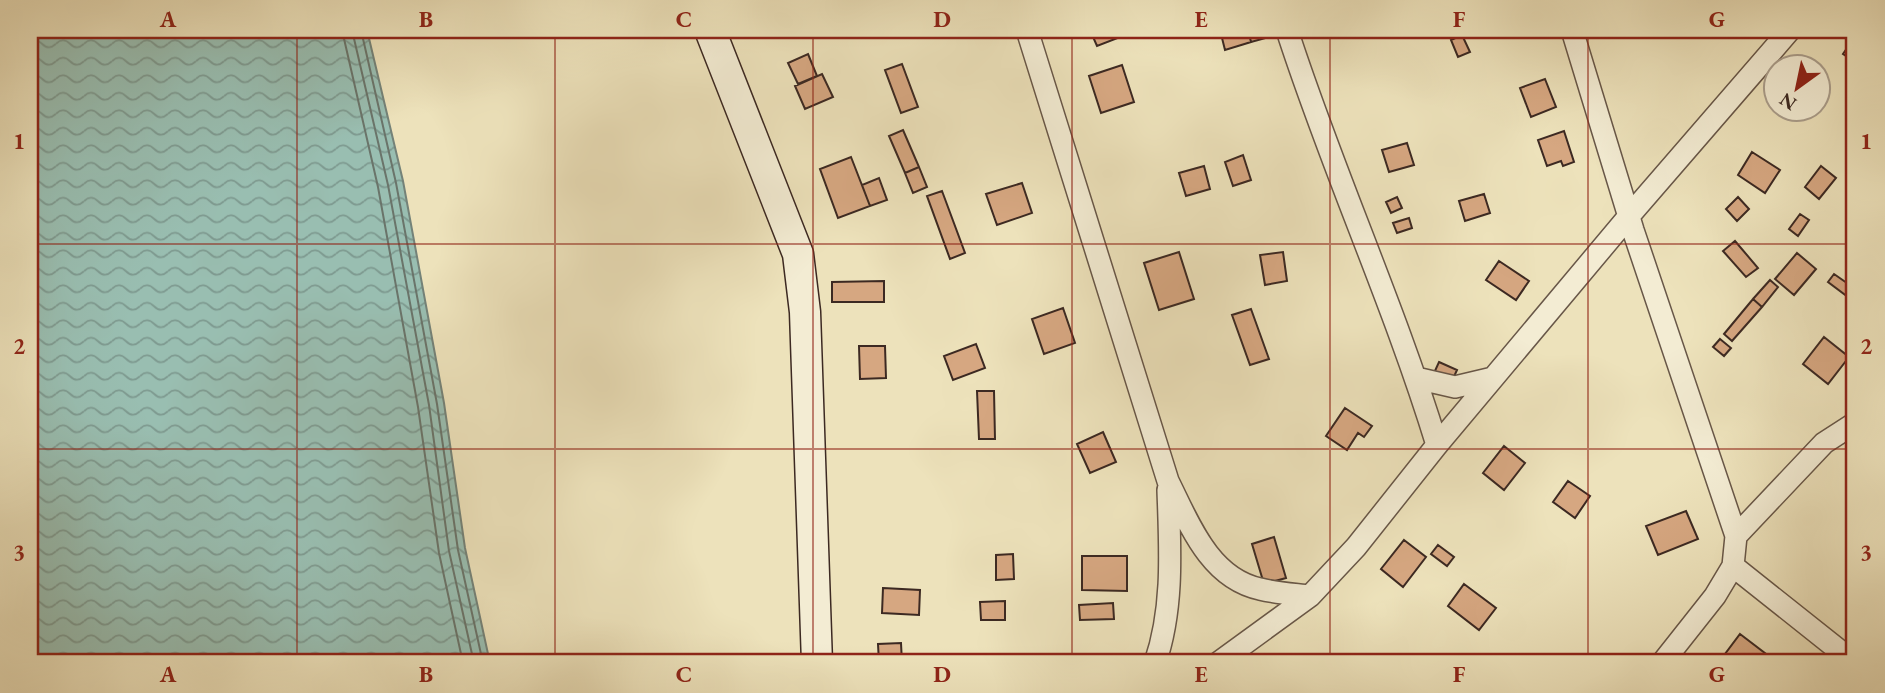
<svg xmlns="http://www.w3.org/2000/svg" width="1885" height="693" viewBox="0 0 1885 693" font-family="'EB Garamond',serif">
  <defs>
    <pattern id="water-waves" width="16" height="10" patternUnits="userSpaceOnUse" patternTransform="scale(1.75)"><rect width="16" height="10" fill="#99beb1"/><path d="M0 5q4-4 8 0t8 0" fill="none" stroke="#7e9a90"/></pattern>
  </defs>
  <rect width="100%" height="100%" fill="#ede2bb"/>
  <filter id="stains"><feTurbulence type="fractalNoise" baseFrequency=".00286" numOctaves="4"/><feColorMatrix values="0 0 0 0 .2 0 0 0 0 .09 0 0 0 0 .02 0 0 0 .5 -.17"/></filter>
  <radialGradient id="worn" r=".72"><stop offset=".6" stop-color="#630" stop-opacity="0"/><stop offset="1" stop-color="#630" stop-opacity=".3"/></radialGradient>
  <path fill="url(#water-waves)" stroke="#748278" stroke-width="2" d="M 30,30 L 367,30 L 403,181 L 444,403 L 465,548 L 490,663 L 30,663 Z"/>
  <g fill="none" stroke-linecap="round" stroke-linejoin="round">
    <path stroke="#6a746a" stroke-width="2" d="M 342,30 L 378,187 L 418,407 L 439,553 L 463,663
      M 352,30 L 388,185 L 429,405 L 449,551 L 474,663
      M 361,30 L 396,183 L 437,404 L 458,550 L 483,663"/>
  </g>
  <path fill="#d6a781" stroke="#3c2922" stroke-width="2" d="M 1090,30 L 1126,30 L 1128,34 L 1097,46 Z
    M 1248,30 L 1251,42 L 1225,50 L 1222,38 Z
    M 1248,30 L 1271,30 L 1273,36 L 1251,42 Z
    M 1462,35 L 1470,52 L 1458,57 L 1451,40 Z
    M 1854,38 L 1855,39 L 1855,62 L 1843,54 Z
    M 808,54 L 817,76 L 798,84 L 788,63 Z
    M 902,64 L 918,107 L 901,113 L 885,70 Z
    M 1122,65 L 1134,102 L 1101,113 L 1089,76 Z
    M 822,74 L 833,97 L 805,109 L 795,86 Z
    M 1545,79 L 1556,107 L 1531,117 L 1520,88 Z
    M 903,130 L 919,167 L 905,173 L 889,136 Z
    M 1564,131 L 1574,162 L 1563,166 L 1561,161 L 1547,166 L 1538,140 Z
    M 1407,143 L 1414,165 L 1389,172 L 1382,150 Z
    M 1752,152 L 1780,170 L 1765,193 L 1738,175 Z
    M 1243,155 L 1251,180 L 1233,186 L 1225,162 Z
    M 851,157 L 870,206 L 838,218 L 820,169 Z
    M 1204,166 L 1210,189 L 1186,196 L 1179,173 Z
    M 1821,166 L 1836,178 L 1819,199 L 1805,187 Z
    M 919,167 L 927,187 L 913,193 L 905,173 Z
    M 879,178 L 887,200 L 870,206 L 862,185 Z
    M 1022,183 L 1032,213 L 997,225 L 986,194 Z
    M 942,191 L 965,253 L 950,259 L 927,196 Z
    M 1484,194 L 1490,213 L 1465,221 L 1459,201 Z
    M 1397,197 L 1402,208 L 1391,213 L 1386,202 Z
    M 1738,197 L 1749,209 L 1737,221 L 1726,209 Z
    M 1800,214 L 1809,220 L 1798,236 L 1789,229 Z
    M 1409,218 L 1412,228 L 1397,233 L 1393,223 Z
    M 1735,241 L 1758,268 L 1746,277 L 1723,251 Z
    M 1179,252 L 1194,299 L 1159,310 L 1144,263 Z
    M 1283,252 L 1287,281 L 1265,285 L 1260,255 Z
    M 1797,253 L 1816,269 L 1794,295 L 1775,279 Z
    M 1499,261 L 1529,281 L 1516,300 L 1486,280 Z
    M 1834,274 L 1854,288 L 1848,297 L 1828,282 Z
    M 1770,280 L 1778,287 L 1762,307 L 1753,299 Z
    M 884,281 L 884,302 L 832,302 L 832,282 Z
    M 1753,299 L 1762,307 L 1732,341 L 1724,334 Z
    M 1063,308 L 1075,343 L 1044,354 L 1032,319 Z
    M 1251,309 L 1269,359 L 1250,365 L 1232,315 Z
    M 1824,337 L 1849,357 L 1828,384 L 1803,364 Z
    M 1720,339 L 1731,348 L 1724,356 L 1713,347 Z
    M 976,344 L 985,368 L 953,380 L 944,356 Z
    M 859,346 L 885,346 L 886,378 L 860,379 Z
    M 1439,362 L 1457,370 L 1452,381 L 1434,373 Z
    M 977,391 L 994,391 L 995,439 L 979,439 Z
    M 1345,408 L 1372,426 L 1364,437 L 1358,433 L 1347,450 L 1326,436 Z
    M 1103,432 L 1116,462 L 1090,473 L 1077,444 Z
    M 1504,446 L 1525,463 L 1504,490 L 1483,473 Z
    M 1568,481 L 1590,496 L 1575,518 L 1553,502 Z
    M 1686,511 L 1698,539 L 1658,555 L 1646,526 Z
    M 1274,537 L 1286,578 L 1264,584 L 1252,544 Z
    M 1404,540 L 1426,557 L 1403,587 L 1381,569 Z
    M 1438,545 L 1454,557 L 1447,566 L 1431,554 Z
    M 1013,554 L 1014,579 L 996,580 L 996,555 Z
    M 1082,556 L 1127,556 L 1127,591 L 1082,590 Z
    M 1464,584 L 1496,608 L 1479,630 L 1448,606 Z
    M 883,588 L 920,590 L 919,615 L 882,613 Z
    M 1005,601 L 1005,620 L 981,620 L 980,602 Z
    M 1113,603 L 1114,619 L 1080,620 L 1079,605 Z
    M 1740,634 L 1770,657 L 1765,663 L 1719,662 Z
    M 901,643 L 902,663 L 879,663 L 878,644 Z"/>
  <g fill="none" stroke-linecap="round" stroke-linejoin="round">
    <g stroke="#685748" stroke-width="24">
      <path id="street" d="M 1027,30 L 1168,481 C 1189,523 1209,578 1260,589 C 1276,593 1293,594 1310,596
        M 1287,30 C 1332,170 1394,304 1437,445
        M 1572,30 L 1633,230 L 1736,536 L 1733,566 L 1715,596 L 1662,663
        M 1416,378 L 1455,387 L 1493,378
        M 1736,536 L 1824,443 L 1855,423
        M 1733,566 L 1855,663
        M 1155,663 C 1174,608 1170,548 1168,490
        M 1218,663 L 1310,596 L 1356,547 L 1437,445 L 1629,216 L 1790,30"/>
    </g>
    <g stroke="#3c2922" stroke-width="33">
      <path id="secondary" d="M 710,30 L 798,254 L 805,312 L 817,663"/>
    </g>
    <use href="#street" stroke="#f3ecd3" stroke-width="21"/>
    <use href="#secondary" stroke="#f3ecd3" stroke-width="30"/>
  </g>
  <path fill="none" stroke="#8f2418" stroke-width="2" stroke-opacity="0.55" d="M 297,30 L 297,663M 555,30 L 555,663M 813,30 L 813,663M 1072,30 L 1072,663M 1330,30 L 1330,663M 1588,30 L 1588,663M 30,244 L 1855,244M 30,449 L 1855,449"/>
  <rect width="1885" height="693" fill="none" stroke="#ede2bb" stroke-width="77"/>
  <g transform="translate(1797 88) rotate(213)"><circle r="33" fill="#f3ecd3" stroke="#aa9e8c" stroke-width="2"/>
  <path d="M0-5L12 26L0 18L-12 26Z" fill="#8f2418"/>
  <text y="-10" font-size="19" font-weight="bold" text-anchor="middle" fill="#3c2922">N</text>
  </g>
  <rect x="38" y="38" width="1808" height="616" fill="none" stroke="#8f2418" stroke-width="2.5"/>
  <g font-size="23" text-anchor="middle" font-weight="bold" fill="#8f2418">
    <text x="168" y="27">A</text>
    <text x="426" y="27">B</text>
    <text x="684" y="27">C</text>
    <text x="942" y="27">D</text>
    <text x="1201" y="27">E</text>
    <text x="1459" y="27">F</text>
    <text x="1717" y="27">G</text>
    <text x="19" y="149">1</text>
    <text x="1866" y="149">1</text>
    <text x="19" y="354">2</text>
    <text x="1866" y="354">2</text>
    <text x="19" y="560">3</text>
    <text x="1866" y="560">3</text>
    <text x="168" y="682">A</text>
    <text x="426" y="682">B</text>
    <text x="684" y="682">C</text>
    <text x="942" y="682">D</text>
    <text x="1201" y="682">E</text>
    <text x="1459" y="682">F</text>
    <text x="1717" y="682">G</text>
  </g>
  <rect width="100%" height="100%" filter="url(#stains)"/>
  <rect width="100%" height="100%" fill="url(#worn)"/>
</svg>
